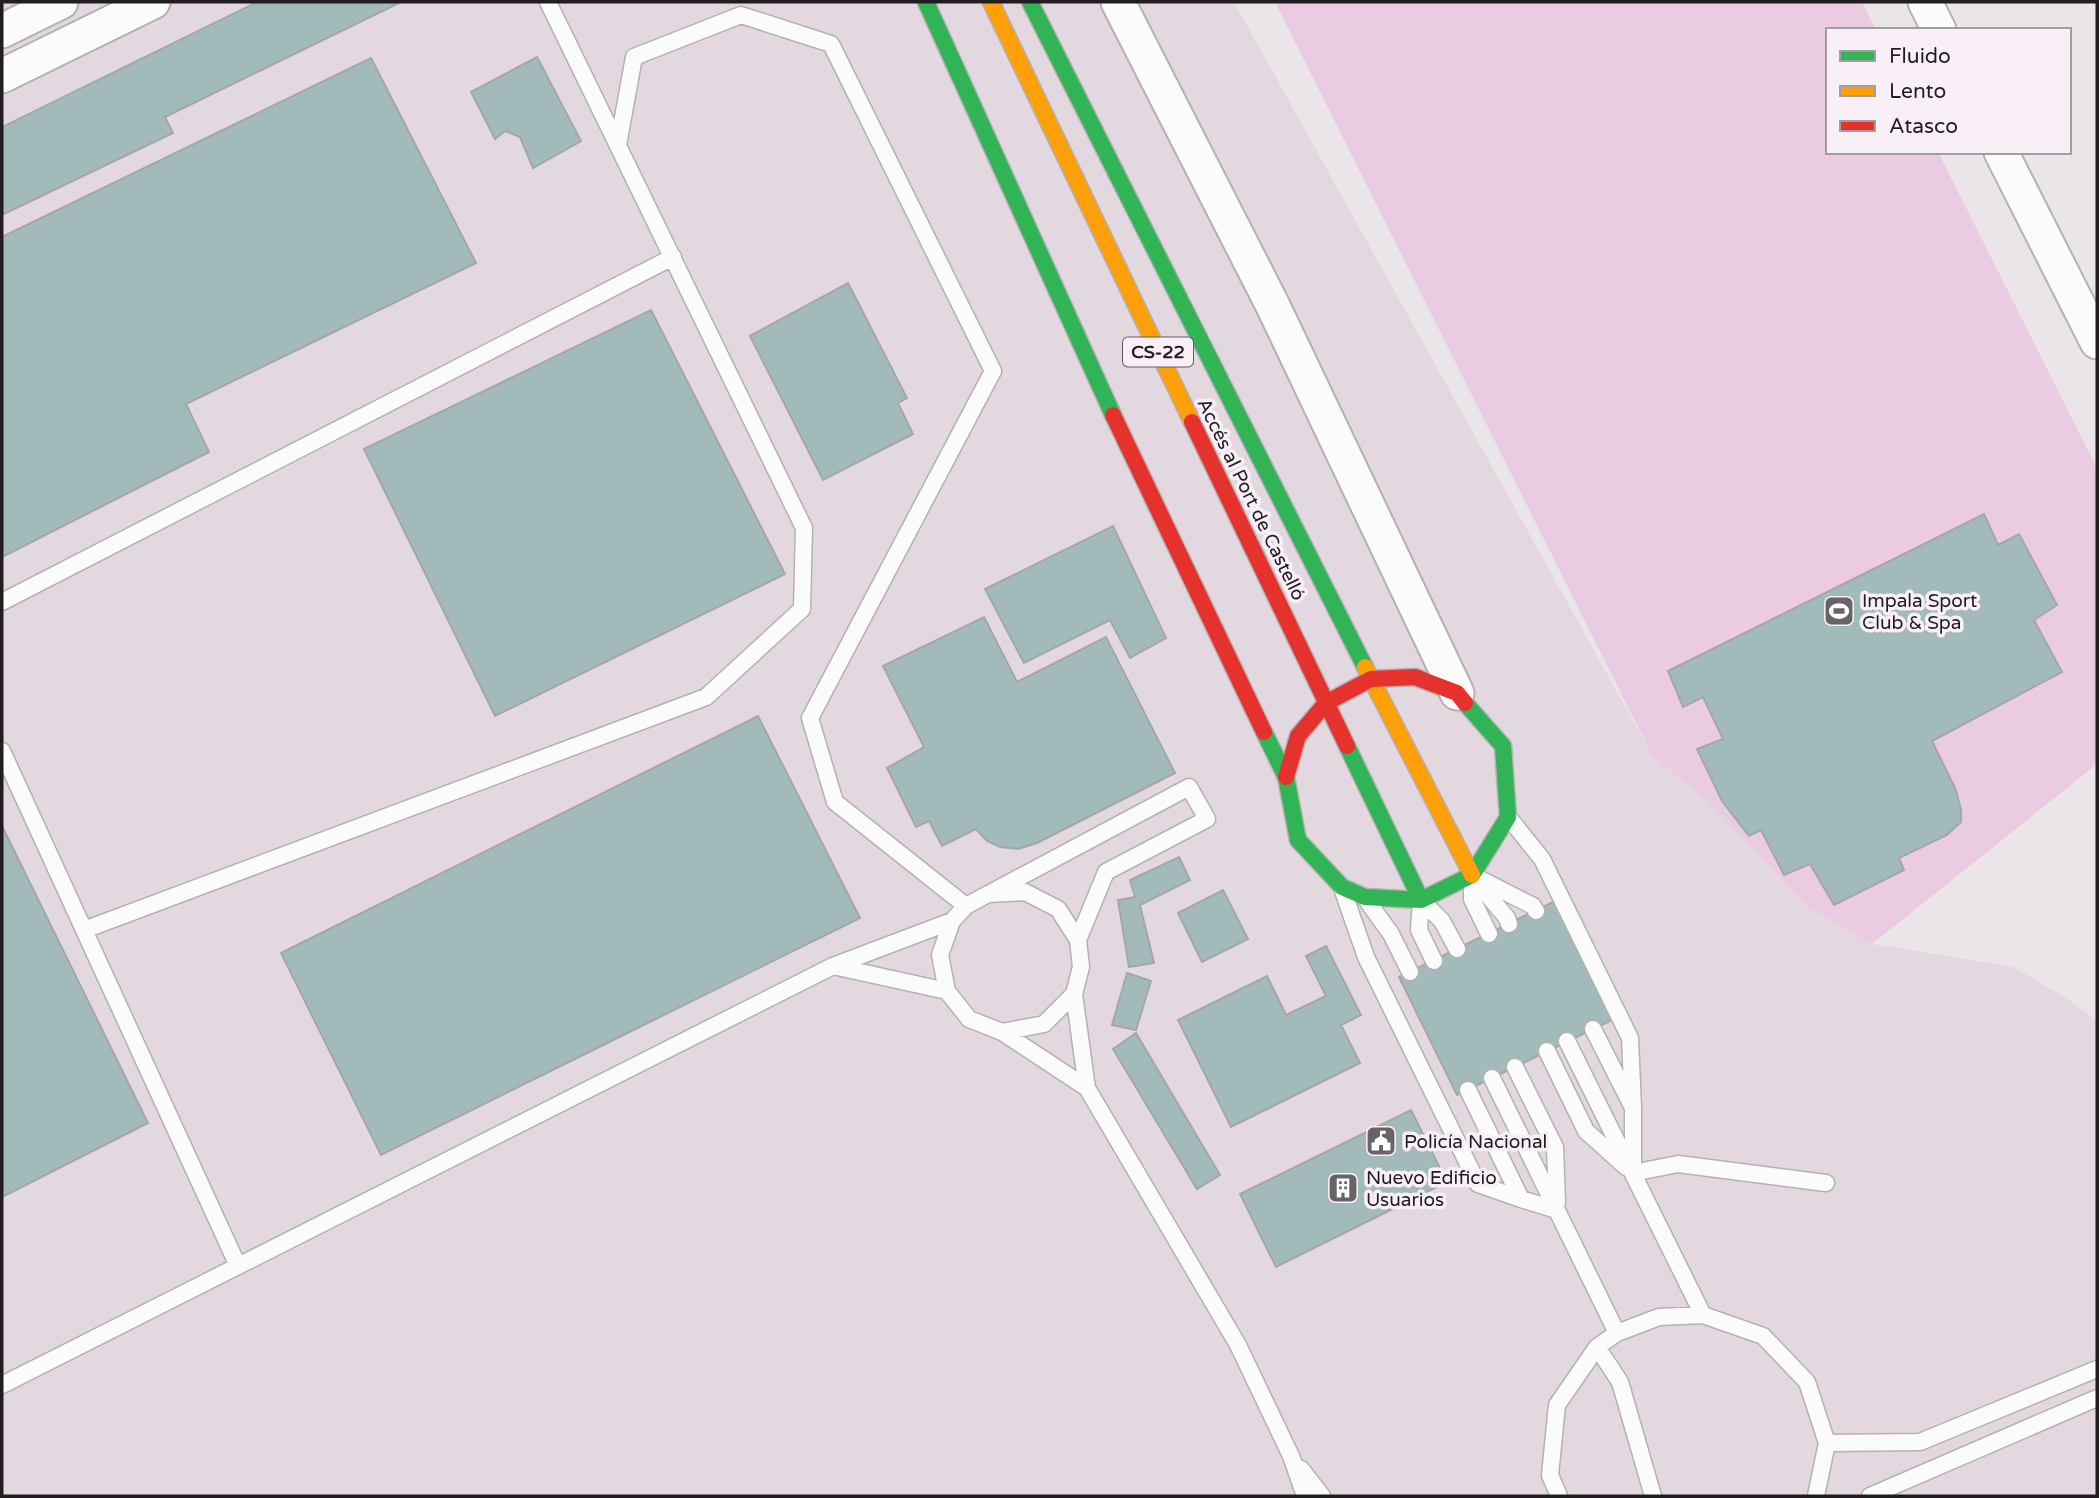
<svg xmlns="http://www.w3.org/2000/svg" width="2099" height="1498" viewBox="0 0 2099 1498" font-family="'Varela Round',sans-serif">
  <rect width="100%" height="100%" fill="#eae5e8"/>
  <path fill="#e3d8e0" d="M 2,2 L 1234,2 L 1652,755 L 1713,806 L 1809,908 L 1872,944 L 2013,967 L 2069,1000 L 2097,1021 L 2097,1496 L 2,1496 Z"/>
  <path fill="#eacbe2" d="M 1275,2 L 1862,2 L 1876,30 L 1828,30 L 1828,152 L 1938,152 L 2097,468 L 2097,764 L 1872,944 L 1809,908 L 1713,806 L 1652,755 Z"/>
  <path fill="#a2baba" stroke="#a6a6a7" stroke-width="2" d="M 257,2 L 401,2 L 165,117 L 173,133 L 2,215 L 2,127 Z
    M 537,57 L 581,141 L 533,168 L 520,137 L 505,131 L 495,139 L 471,92 Z
    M 371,58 L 476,263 L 186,404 L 209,452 L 2,557 L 2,237 Z
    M 848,283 L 907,398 L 898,403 L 913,434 L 823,480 L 750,336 Z
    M 651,310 L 785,574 L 495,716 L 364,449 Z
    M 1984,514 L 1998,545 L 2019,534 L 2057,605 L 2034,620 L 2062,672 L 1932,741 L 1956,790 L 1961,810 L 1961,822 L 1947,835 L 1899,858 L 1904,870 L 1834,905 L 1810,864 L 1784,875 L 1761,830 L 1749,836 L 1722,801 L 1697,749 L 1723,739 L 1703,697 L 1683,707 L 1668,671 Z
    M 1113,526 L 1166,638 L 1130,658 L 1110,620 L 1024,663 L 985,589 Z
    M 984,617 L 1017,682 L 1106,637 L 1175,773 L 1037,843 L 1018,849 L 1000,847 L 987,841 L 976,829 L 942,846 L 929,821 L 916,827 L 887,768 L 924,747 L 883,666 Z
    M 758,716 L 860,918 L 381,1155 L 281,953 Z
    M 2,826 L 148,1123 L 2,1197 Z
    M 1179,857 L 1190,880 L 1140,905 L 1154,963 L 1129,967 L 1118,900 L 1135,897 L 1130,880 Z
    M 1223,890 L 1248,939 L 1202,962 L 1178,913 Z
    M 1555,901 L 1614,1019 L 1457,1095 L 1399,977 Z
    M 1326,946 L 1361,1015 L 1341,1025 L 1360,1063 L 1231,1127 L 1178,1020 L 1267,976 L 1286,1015 L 1326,996 L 1306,956 Z
    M 1127,973 L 1151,981 L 1136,1030 L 1112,1025 Z
    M 1136,1033 L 1220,1175 L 1197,1189 L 1113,1049 Z
    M 1411,1110 L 1447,1182 L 1276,1267 L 1240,1194 Z"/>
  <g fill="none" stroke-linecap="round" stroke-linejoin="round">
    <g stroke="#b4b1b3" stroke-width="19">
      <path id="lane" d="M 618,145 L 634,57 L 741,15 L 831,44 L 993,371 L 810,718 L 835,802 L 966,906
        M 2,602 L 673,257
        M 2,751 L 238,1266
        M 1509,818 L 1542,859 L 1630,1038 L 1633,1108
        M 1472,875 L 1533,906 L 1536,911
        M 1472,877 L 1472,899 L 1489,934
        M 1475,880 L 1507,918 L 1509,924
        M 1343,891 L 1366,957 L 1478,1184 L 1521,1199
        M 992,892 L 1189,787 L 1207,819 L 1106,872 L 1078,940
        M 1421,900 L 1419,930 L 1434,961
        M 1421,900 L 1442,921 L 1457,949
        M 1368,902 L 1391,934 L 1410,972
        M 84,930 L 706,697 L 802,609 L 804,528 L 548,2
        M 833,966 L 947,991
        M 1074,994 L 1044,1024 L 1002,1032 L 969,1019 L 947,991 L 940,955 L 952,921 L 966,906 L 988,894 L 1025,892 L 1058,909 L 1078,940 L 1081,967 L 1074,994 L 1087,1088 L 1238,1345 L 1291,1456 L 1305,1496
        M 1593,1029 L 1633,1108 L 1633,1167
        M 1002,1032 L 1087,1088
        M 1567,1041 L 1703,1315
        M 1547,1051 L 1586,1131 L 1626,1167
        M 1515,1067 L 1555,1147 L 1557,1202
        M 1492,1078 L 1617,1333
        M 1468,1090 L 1521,1199 L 1557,1210
        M 1633,1173 L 1678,1164 L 1826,1183
        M 1597,1347 L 1620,1382 L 1653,1496
        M 2,1385 L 833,966 L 952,921
        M 1827,1443 L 1920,1442 L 2097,1369
        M 1301,1469 L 1322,1496
        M 1559,1496 L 1550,1475 L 1557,1405 L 1597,1347 L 1617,1333 L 1659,1317 L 1703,1315 L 1763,1336 L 1807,1382 L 1827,1443 L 1816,1496
        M 1870,1496 L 2097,1398"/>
    </g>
    <g stroke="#b4b1b3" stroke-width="37">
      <path id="street" d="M 1118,2 L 1273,306 L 1457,693
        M 1925,2 L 1939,30
        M 2,31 L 61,2
        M 2,76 L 153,2
        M 2001,152 L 2097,342"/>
    </g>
    <g stroke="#b4b1b3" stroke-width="19">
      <path id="fast" d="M 926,2 L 1113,415
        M 1030,2 L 1365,667
        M 1264,732 L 1286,777 L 1298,840 L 1342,887 L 1365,897 L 1421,900 L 1472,875 L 1508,817 L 1503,746 L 1465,703
        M 1347,746 L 1421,900"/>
    </g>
    <g stroke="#b4b1b3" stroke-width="19">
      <path id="slow" d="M 991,2 L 1192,422
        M 1365,667 L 1472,875"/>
    </g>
    <g stroke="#b4b1b3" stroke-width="19">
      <path id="jam" d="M 1113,415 L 1264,732
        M 1192,422 L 1347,746
        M 1286,777 L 1298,736 L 1326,703 L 1371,679 L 1415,677 L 1457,693 L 1465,703"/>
    </g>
    <use href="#lane" stroke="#fcfbfc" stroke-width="16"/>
    <use href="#street" stroke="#fcfbfc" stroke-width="33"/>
    <use href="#fast" stroke="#30b455" stroke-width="16"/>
    <use href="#slow" stroke="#ff9f0a" stroke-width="16"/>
    <use href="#jam" stroke="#e5322d" stroke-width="16"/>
  </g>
  <defs>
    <g id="stadium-square" transform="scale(1.575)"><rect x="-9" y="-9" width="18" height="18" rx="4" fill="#676366" stroke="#f9f0f7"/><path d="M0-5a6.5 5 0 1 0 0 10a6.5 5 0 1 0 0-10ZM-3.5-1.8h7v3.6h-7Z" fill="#fff"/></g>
    <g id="civic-square" transform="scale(1.575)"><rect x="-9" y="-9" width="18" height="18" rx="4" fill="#676366" stroke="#f9f0f7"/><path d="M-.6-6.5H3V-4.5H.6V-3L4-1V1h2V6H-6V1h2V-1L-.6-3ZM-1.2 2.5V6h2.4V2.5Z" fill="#fff"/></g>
    <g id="building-square" transform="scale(1.575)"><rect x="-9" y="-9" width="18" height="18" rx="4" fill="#676366" stroke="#f9f0f7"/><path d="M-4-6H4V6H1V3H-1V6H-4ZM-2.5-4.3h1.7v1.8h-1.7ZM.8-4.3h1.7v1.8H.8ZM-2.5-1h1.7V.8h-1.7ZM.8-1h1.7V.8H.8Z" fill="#fff"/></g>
  </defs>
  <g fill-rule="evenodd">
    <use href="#stadium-square" x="1839" y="611"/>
    <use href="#civic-square" x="1381" y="1141"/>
    <use href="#building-square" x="1343" y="1188"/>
  </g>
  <g text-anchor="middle" stroke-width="7" stroke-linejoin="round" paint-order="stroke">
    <rect fill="#f9f0f7" stroke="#625c60" stroke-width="2" x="1123" y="337.5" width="70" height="29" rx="5"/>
    <g font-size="18" font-weight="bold" fill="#211d20">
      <text x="1158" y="358">CS-22</text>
    </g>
    <g font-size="19" fill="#211d20" stroke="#f9f0f7">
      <text transform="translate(1252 499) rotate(64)" y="7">Accés al Port de Castelló</text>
    </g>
    <g font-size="19" fill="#211d20" stroke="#f9f0f7" text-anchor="start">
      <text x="1862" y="607">Impala Sport<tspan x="1862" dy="22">Club &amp; Spa</tspan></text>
      <text x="1404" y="1148">Policía Nacional</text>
      <text x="1366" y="1184">Nuevo Edificio<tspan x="1366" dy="22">Usuarios</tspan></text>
    </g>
  </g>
  <rect width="2099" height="1498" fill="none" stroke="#211d20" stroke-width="7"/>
  <rect x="1826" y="28" width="245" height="126" fill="#f9f0f7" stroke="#a39ca1" stroke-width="2"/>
  <rect x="1840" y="51" width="35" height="10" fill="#30b455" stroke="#a39ca1" stroke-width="2"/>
  <text x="1889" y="63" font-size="21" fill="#211d20">Fluido</text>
  <rect x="1840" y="86" width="35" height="10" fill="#ff9f0a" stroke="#a39ca1" stroke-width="2"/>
  <text x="1889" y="98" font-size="21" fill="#211d20">Lento</text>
  <rect x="1840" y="121" width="35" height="10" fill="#e5322d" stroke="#a39ca1" stroke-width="2"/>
  <text x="1889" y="133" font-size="21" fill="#211d20">Atasco</text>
</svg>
